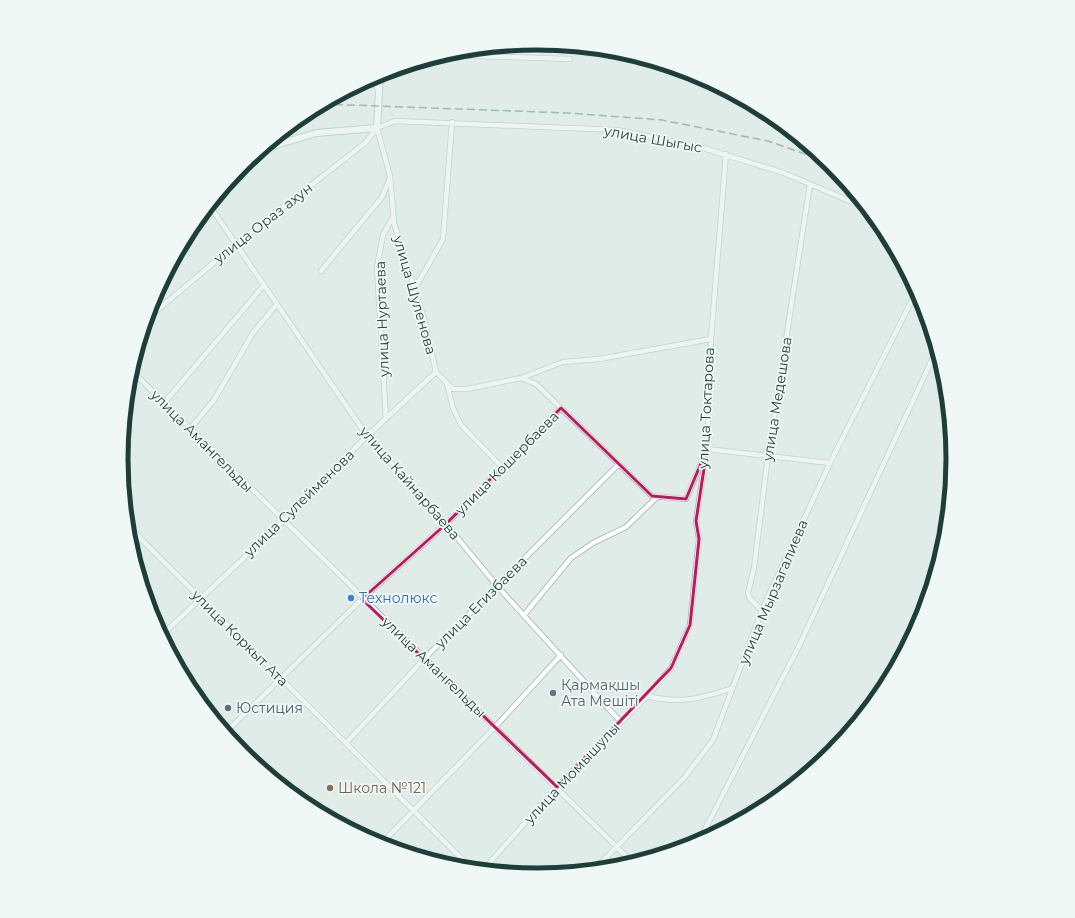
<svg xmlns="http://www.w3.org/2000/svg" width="1075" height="918" viewBox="0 0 1075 918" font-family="Montserrat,sans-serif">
  <rect width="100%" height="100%" fill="#dfece8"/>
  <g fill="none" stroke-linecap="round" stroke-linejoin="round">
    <g stroke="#a1b4b0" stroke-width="6">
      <path id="street" d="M 443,55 L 570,59
        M 374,77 L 378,91
        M 377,128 L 390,176 L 394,223 L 424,319 L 436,372 L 453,389 L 467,389 L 521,378 L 536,384 L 652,496 L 686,499 L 707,449 L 830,463
        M 377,128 L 395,121 L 617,130 L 700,147 L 784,173 L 852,202 L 870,212
        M 210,206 L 367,436 L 446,524 L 497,586 L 620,721
        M 321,271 L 382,197 L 390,178
        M 414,290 L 443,239 L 452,122
        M 148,318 L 236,244 L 365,143 L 377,128
        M 132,371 C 298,536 467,698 633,863
        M 521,378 L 563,362 L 599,359 L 711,339
        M 447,384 L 453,408 L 461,425 L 503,468
        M 164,403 L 264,285
        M 386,419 L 377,267 L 383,235 L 393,217
        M 190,429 L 214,400 L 253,333 L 277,304
        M 128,526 L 472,869
        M 762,610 L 750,599 L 748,593 L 754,568 L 768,456 L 810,184
        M 524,615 L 571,558 L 593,543 L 626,527 L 658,496
        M 162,635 L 283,521 L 367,436 L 436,372
        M 647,696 C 678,704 702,699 732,688
        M 227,731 L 259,766
        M 226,732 L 362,599 L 446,524 L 561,408
        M 346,743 L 425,658 L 619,464
        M 698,843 L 799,646 L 937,349
        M 381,844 L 496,726 L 561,655
        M 595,869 L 684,778 L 713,740 L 762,610 L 830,463 L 917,290
        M 483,870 L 557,787 L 647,696 L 671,668 L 690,625 L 699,539 L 696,521 L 707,449 L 711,339 L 726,154"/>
    </g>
    <g stroke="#9cb9b2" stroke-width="8">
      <path id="secondary" d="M 263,149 L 316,133 L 377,128 L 380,74"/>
    </g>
    <use href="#street" stroke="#fff" stroke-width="4.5"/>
    <use href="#secondary" stroke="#fff" stroke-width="6"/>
    <path stroke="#587a74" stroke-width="1.5" stroke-dasharray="8 4" stroke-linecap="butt" d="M 323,104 L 568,113 L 662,120 L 768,141 L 828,162"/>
  </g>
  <path d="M0 0H1075V918H0ZM 561,408 L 652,496 L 686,499 L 707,449 L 696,521 L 699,539 L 690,625 L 671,668 L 557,787 L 362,599 L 446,524 Z" fill="#dfece8" fill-opacity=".55" fill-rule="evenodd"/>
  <path fill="none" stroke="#c2185b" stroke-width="3" stroke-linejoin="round" d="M 561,408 L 652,496 L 686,499 L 707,449 L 696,521 L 699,539 L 690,625 L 671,668 L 557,787 L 362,599 L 446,524 Z"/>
  <circle fill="#3f7fe0" stroke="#f0f8f5" stroke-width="1.5" cx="351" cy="598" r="4"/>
  <circle fill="#6b7280" stroke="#f0f8f5" stroke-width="1.5" cx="553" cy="693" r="4"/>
  <circle fill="#5c6f8a" stroke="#f0f8f5" stroke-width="1.5" cx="228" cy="708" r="4"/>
  <circle fill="#8d6e63" stroke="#f0f8f5" stroke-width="1.5" cx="330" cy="788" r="4"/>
  <g text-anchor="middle" stroke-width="3.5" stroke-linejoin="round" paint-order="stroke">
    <g font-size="14" fill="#1e3e38" stroke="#f0f8f5">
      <text transform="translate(653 139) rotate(10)" y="5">улица Шыгыс</text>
      <text transform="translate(263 223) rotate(-38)" y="5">улица Ораз ахун</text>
      <text transform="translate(415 295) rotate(74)" y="5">улица Шуленова</text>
      <text transform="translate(382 319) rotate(-92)" y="5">улица Нуртаева</text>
      <text transform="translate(777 399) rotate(-81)" y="5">улица Медешова</text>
      <text transform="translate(706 408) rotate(-87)" y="5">улица Токтарова</text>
      <text transform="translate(202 441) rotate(45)" y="5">улица Амангельды</text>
      <text transform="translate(507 463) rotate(-45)" y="5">улица Кошербаева</text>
      <text transform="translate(410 483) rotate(49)" y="5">улица Кайнарбаева</text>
      <text transform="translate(299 503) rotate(-44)" y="5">улица Сулейменова</text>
      <text transform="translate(773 592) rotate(-67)" y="5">улица Мырзагалиева</text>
      <text transform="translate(481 602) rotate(-45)" y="5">улица Егизбаева</text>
      <text transform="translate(240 638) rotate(45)" y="5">улица Коркыт Ата</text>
      <text transform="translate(434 667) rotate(44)" y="5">улица Амангельды</text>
      <text transform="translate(572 773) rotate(-47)" y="5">улица Момышулы</text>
    </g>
    <g font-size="14" fill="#366cbe" stroke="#f0f8f5" text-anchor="start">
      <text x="359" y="603">Технолюкс</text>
    </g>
    <g font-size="14" fill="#5b616d" stroke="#f0f8f5" text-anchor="start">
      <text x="561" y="690">Қармақшы<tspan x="561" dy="16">Ата Мешіті</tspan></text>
    </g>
    <g font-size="14" fill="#4e5e75" stroke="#f0f8f5" text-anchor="start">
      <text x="236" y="713">Юстиция</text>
    </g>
    <g font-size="14" fill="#785e54" stroke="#f0f8f5" text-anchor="start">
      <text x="338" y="793">Школа №121</text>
    </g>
  </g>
  <path d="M0 0H1075V918H0ZM128 459a409 409 0 1 1 818 0a409 409 0 1 1-818 0Z" fill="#f0f8f5" fill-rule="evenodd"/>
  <path fill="none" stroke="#1e3e38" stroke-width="5" d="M128 459a409 409 0 1 1 818 0a409 409 0 1 1-818 0Z"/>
</svg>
